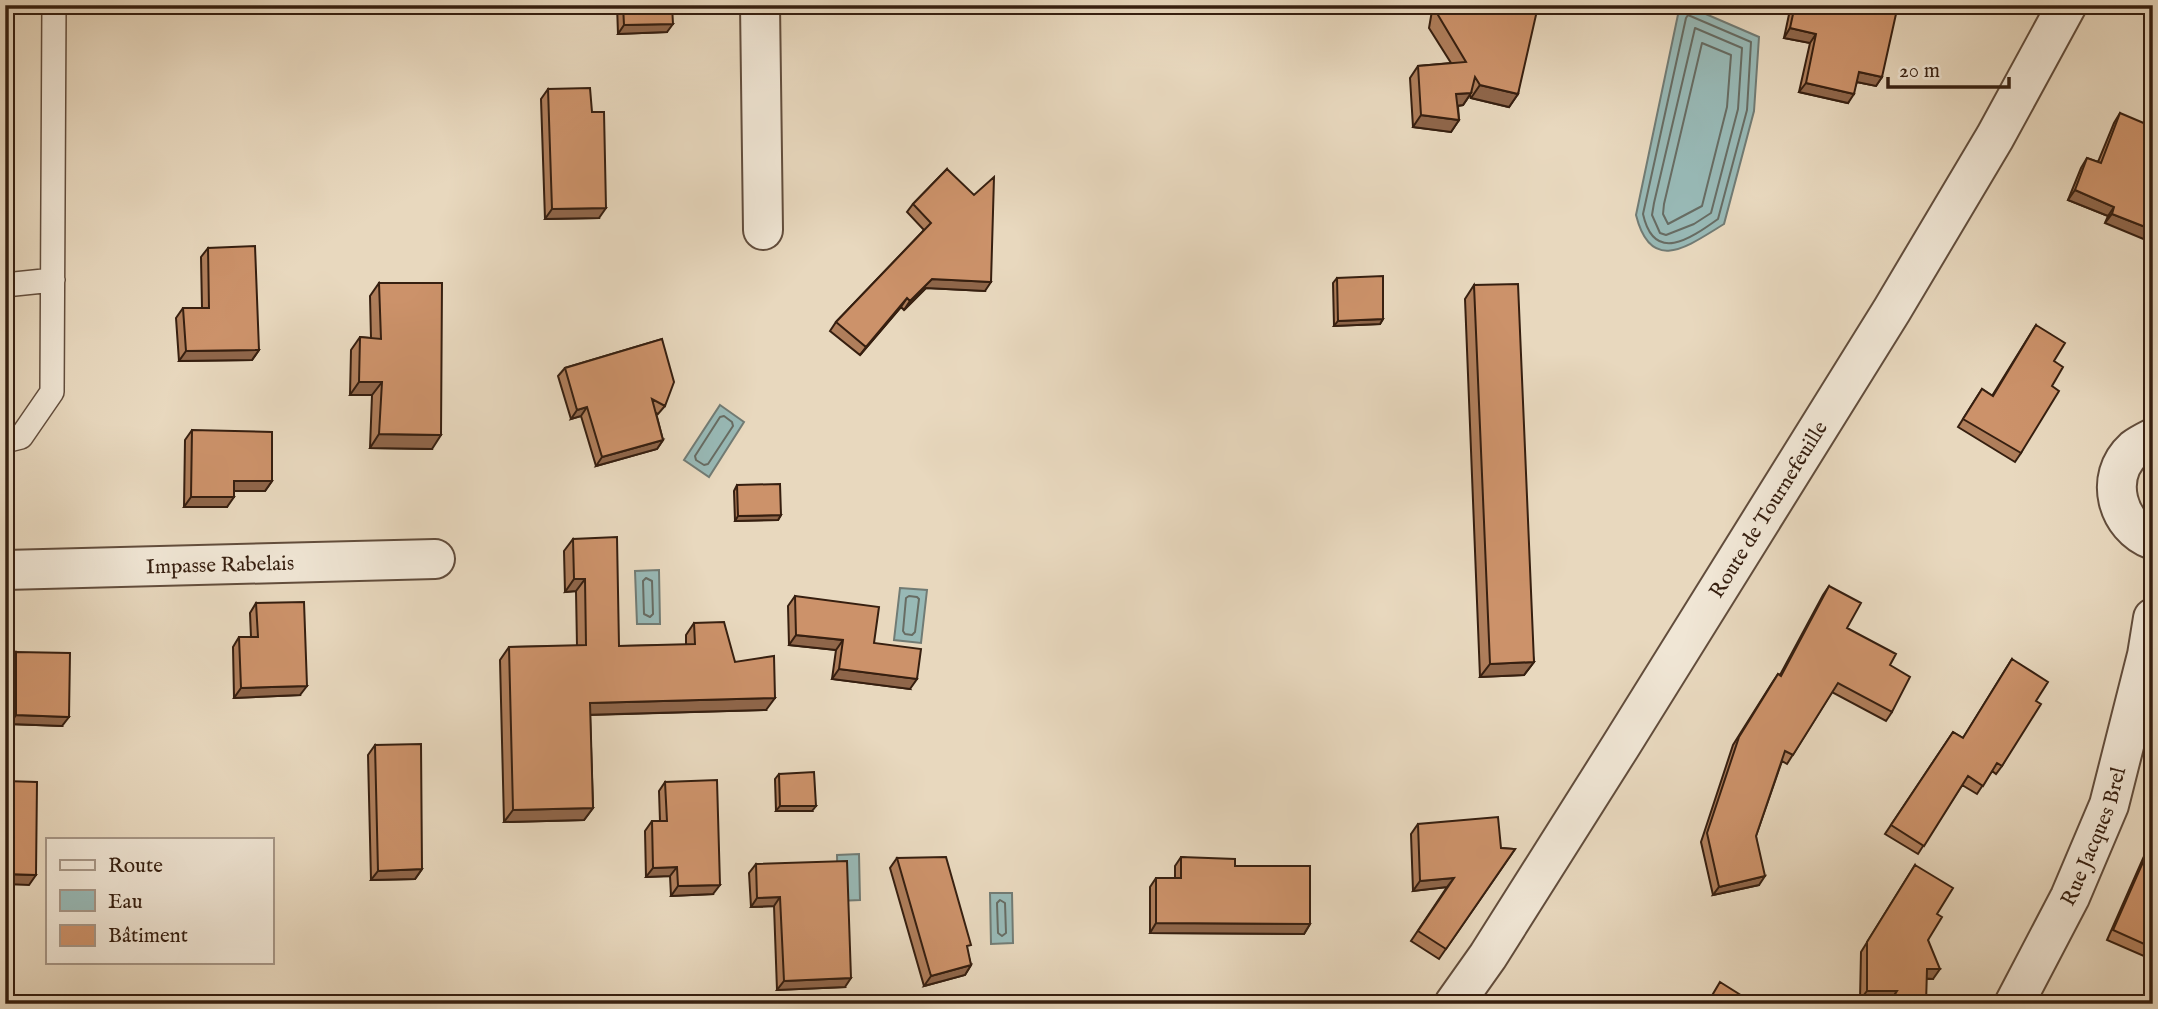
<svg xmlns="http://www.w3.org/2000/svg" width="2158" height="1009" viewBox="0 0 2158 1009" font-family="'IM FELL English',serif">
  <rect width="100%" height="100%" fill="#e8d8be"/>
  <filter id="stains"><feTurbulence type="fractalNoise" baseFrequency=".00286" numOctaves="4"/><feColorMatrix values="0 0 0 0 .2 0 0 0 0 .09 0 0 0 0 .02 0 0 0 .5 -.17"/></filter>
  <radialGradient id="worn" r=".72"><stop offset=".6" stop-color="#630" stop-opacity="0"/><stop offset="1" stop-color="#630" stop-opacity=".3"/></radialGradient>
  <path fill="#98b9b6" stroke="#717b74" stroke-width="2" d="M 1680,5 L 1685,5 L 1759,37 L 1754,111 L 1724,224 C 1688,246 1651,275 1636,215 Z
    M 720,405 L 744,422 L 709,477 L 684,460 Z
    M 659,570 L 660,624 L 637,624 L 635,571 Z
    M 900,588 L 927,590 L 921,643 L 894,640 Z
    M 859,854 L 860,900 L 838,901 L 837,855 Z
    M 990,893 L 1012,893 L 1013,943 L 991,944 Z"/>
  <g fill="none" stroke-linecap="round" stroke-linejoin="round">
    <path stroke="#676c63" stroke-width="2" d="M 1688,15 L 1751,42 L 1747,110 L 1718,219 C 1690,239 1654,264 1643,214 L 1686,18 Z
      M 1695,28 L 1742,48 L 1738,109 L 1711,213 L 1694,224 L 1666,235 L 1660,233 L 1652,215 L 1654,203 Z
      M 1702,43 L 1731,55 L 1727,107 L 1702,206 L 1668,224 L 1663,214 L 1664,204 Z
      M 724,416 L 732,422 L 733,426 L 708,464 L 704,465 L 696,460 L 695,456 L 720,417 Z
      M 646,578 L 652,581 L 653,614 L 650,617 L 644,614 L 643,581 Z
      M 909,596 L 917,597 L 919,599 L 915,632 L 912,635 L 905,634 L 903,631 L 906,598 Z
      M 1000,900 L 1005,903 L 1006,933 L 1002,936 L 998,933 L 997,903 Z"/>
    <g stroke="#624d3c" stroke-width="26">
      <path id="service" d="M 5,285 L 53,280
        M 5,441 L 21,437 L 52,392 L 54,5"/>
    </g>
    <g stroke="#624d3c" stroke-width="42">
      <g id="minor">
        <path d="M 760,5 L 763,230"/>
        <path d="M 2153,438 C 2147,441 2139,445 2134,449 C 2103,477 2117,527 2153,540"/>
        <path id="s1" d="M 5,570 L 435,559"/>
        <path id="s2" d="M 2014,1004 L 2070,897 L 2109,805 L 2147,655 L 2153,618"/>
      </g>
    </g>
    <g stroke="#624d3c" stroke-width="42">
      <g id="tertiary">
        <path id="s3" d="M 1454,1004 L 1488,956 L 1620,747 L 1892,310 L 1995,137 L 2067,5"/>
      </g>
    </g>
    <use href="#service" stroke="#f0e6d5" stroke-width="23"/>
    <use href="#minor" stroke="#f0e6d5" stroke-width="38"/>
    <use href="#tertiary" stroke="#f0e6d5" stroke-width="38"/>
  </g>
  <path fill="#af7e5b" stroke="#361f10" stroke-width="2" d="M 617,5 L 672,5 L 667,32 L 618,34 Z
    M 1433,5 L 1530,5 L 1518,94 L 1509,107 L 1471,98 L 1470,95 L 1463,105 L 1458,106 L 1459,120 L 1451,132 L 1413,127 L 1410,78 L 1418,66 L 1451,63 L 1429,28 Z
    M 1791,5 L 1868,5 L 1867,8 L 1882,77 L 1876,86 L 1857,82 L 1848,103 L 1799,92 L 1810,43 L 1784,38 Z
    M 548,89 L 599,218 L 545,219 L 541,99 Z
    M 2120,113 L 2153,159 L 2105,223 L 2108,216 L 2068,200 L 2081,168 L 2087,158 L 2098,162 L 2114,123 Z
    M 947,169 L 985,291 L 926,288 L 904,310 L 901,307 L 860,355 L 830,331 L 836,322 L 924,230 L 907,212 L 913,204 Z
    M 208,248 L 259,350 L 252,360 L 179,361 L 176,318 L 183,308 L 202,308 L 201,257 Z
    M 1337,278 L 1383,319 L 1380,324 L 1334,326 L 1333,283 Z
    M 379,283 L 432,449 L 370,448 L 372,395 L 350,395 L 351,350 L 360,337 L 371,338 L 370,296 Z
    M 1474,285 L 1534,662 L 1524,675 L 1480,677 L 1465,299 Z
    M 2036,325 L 2054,361 L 2052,386 L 2021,453 L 2015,462 L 1958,427 L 1982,389 L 1992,396 Z
    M 662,339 L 665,406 L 658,414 L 656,413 L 663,440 L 657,449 L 596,466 L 581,416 L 571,419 L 558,376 L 565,368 Z
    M 192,430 L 272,481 L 265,491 L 234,491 L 227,507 L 184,507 L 185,440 Z
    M 737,485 L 781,515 L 778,520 L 735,521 L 734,491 Z
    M 573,539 L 619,646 L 686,645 L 686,635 L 694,623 L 735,662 L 766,710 L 590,715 L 593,808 L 584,820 L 504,822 L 500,660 L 509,647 L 577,646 L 576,591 L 565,592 L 564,551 Z
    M 1829,586 L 1847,628 L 1890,665 L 1892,712 L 1886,721 L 1832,692 L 1787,764 L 1782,761 L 1756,836 L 1759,885 L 1713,895 L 1701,842 L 1733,745 L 1772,683 L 1778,674 L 1780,675 L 1823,595 Z
    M 795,596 L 874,643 L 910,689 L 832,679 L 836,650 L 789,645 L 788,606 Z
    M 256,603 L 300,695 L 234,698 L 233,647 L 239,637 L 251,637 L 250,613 Z
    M 16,652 L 62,726 L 10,724 L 10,662 Z
    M 2012,659 L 2036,701 L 2002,766 L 1996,774 L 1992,771 L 1977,794 L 1962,785 L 1918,854 L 1885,834 L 1953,732 L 1963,738 Z
    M 375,745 L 422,869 L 415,879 L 371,880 L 368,755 Z
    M 779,774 L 812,811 L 776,811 L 775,779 Z
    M 665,782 L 713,894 L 671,896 L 670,876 L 646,877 L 645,831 L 652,821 L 660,821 L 659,791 Z
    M 1418,824 L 1501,848 L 1515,849 L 1439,959 L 1411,941 L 1447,887 L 1413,891 L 1411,834 Z
    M 2151,844 L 2153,845 L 2153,960 L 2107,940 L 2145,854 Z
    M 1181,857 L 1235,866 L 1310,924 L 1304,934 L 1150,933 L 1150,887 L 1156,878 L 1175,878 L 1175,866 Z
    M 897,858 L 967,950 L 971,965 L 965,975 L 924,986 L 890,868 Z
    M 756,864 L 845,987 L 777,990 L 774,906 L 751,907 L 749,873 Z
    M 1915,865 L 1937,914 L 1928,940 L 1933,979 L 1926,979 L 1926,1004 L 1888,1004 L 1890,1001 L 1860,1000 L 1861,952 Z"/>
  <path fill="#8f664a" stroke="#361f10" stroke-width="2" d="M 673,24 L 667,32 L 618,34 L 624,25 Z
    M 1790,28 L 1816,34 L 1810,43 L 1784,38 Z
    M 1859,72 L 1882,77 L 1876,86 L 1852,81 Z
    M 1806,83 L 1854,94 L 1848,103 L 1799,92 Z
    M 1480,85 L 1518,94 L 1509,107 L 1471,98 Z
    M 1471,93 L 1463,105 L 1448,107 L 1456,94 Z
    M 1421,115 L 1459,120 L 1451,132 L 1413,127 Z
    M 2075,190 L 2114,207 L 2108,216 L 2068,200 Z
    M 606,208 L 599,218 L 545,219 L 552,209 Z
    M 2112,214 L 2153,230 L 2153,243 L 2105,223 Z
    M 932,279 L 991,282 L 985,291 L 926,288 L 904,310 L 910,301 Z
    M 907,298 L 901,307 L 860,355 L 866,347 Z
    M 1383,319 L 1380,324 L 1334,326 L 1338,321 Z
    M 259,350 L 252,360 L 179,361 L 186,351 Z
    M 359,382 L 382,382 L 372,395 L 350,395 Z
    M 587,407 L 581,416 L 571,419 L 577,410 Z
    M 379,434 L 441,435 L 432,449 L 370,448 Z
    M 663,440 L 657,449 L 596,466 L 602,457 Z
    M 234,481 L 272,481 L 265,491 L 227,491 Z
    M 191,497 L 234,497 L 227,507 L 184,507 Z
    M 781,515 L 778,520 L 735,521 L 738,516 Z
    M 574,579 L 585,579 L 576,591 L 565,592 Z
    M 796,635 L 843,640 L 836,650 L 789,645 Z
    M 1534,662 L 1524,675 L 1480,677 L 1490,664 Z
    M 839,669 L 917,679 L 910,689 L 832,679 Z
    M 307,686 L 300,695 L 234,698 L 241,688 Z
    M 775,698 L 766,710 L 581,715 L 590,703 Z
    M 16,715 L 69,717 L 62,726 L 10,724 Z
    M 780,806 L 816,806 L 812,811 L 776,811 Z
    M 593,808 L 584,820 L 504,822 L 513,810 Z
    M 677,867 L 670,876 L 646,877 L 653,868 Z
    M 422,869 L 415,879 L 371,880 L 378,871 Z
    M 5,874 L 36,875 L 29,885 L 5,884 Z
    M 1765,876 L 1759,885 L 1713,895 L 1719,887 Z
    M 1454,878 L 1447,887 L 1413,891 L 1420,881 Z
    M 720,885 L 713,894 L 671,896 L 678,886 Z
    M 780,897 L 774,906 L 751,907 L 757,898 Z
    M 1156,923 L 1310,924 L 1304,934 L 1150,933 Z
    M 971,965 L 965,975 L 924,986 L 931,976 Z
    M 1927,969 L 1940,969 L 1933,979 L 1920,978 Z
    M 851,978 L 845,987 L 777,990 L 784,981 Z
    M 1867,991 L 1897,991 L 1890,1001 L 1860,1000 Z"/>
  <path fill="#cc926a" stroke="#361f10" stroke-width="2" d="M 623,5 L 672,5 L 673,24 L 624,25 Z
    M 1439,5 L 1530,5 L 1536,15 L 1518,94 L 1480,85 L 1475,77 L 1471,93 L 1456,94 L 1459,120 L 1421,115 L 1418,66 L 1466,62 L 1438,15 Z
    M 1795,5 L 1868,5 L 1867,8 L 1896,14 L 1882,77 L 1859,72 L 1854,94 L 1806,83 L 1816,34 L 1790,28 Z
    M 590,88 L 592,112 L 604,112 L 606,208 L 552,209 L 548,89 Z
    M 2120,113 L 2153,127 L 2153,159 L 2151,163 L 2153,164 L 2153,230 L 2112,214 L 2114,207 L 2075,190 L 2087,158 L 2101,163 Z
    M 947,169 L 974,195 L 994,177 L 991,282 L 932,279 L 910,301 L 907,298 L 866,347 L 836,322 L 931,223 L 913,204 Z
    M 255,246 L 259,350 L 186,351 L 183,308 L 209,308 L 208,248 Z
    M 1383,276 L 1383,319 L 1338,321 L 1337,278 Z
    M 379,283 L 442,283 L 441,435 L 379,434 L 382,382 L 359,382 L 360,337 L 381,339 Z
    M 1518,284 L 1534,662 L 1490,664 L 1474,285 Z
    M 2036,325 L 2065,343 L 2054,361 L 2063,367 L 2052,386 L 2059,391 L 2021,453 L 1963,419 L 1982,389 L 1993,396 Z
    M 662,339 L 674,382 L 665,406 L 652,399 L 663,440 L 602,457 L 587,407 L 577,410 L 565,368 Z
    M 192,430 L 272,432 L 272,481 L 234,481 L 234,497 L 191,497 Z
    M 780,484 L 781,515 L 738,516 L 737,485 Z
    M 617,537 L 619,646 L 695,644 L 694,623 L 724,622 L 735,662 L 774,656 L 775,698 L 590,703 L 593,808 L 513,810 L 509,647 L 586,645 L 585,579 L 574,579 L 573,539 Z
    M 1829,586 L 1861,603 L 1847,628 L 1896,654 L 1890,665 L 1910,677 L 1892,712 L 1838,683 L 1793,755 L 1785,751 L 1756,836 L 1765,876 L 1719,887 L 1707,833 L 1739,737 L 1778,674 L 1781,676 Z
    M 795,596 L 879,607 L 874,643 L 921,649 L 917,679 L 839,669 L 843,640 L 796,635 Z
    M 304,602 L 307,686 L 241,688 L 239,637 L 258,637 L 256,603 Z
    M 16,652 L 70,653 L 69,717 L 16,715 Z
    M 2012,659 L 2048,682 L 2036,701 L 2041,704 L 2002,766 L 1997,763 L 1983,786 L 1968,776 L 1924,846 L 1891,825 L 1953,732 L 1963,738 Z
    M 421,744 L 422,869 L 378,871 L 375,745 Z
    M 814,772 L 816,806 L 780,806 L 779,774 Z
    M 717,780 L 720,885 L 678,886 L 677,867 L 653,868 L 652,821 L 667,821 L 665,782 Z
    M 5,781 L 37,782 L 36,875 L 5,874 Z
    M 1498,817 L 1501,848 L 1515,849 L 1446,949 L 1418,931 L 1454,878 L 1420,881 L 1418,824 Z
    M 2151,844 L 2153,845 L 2153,948 L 2113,930 Z
    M 946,857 L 971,945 L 967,946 L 971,965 L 931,976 L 897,858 Z
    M 1181,857 L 1235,859 L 1235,866 L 1310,866 L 1310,924 L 1156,923 L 1156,878 L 1181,878 Z
    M 847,861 L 851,978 L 784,981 L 780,897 L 757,898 L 756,864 Z
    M 1915,865 L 1953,888 L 1937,914 L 1942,917 L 1928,940 L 1940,969 L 1927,969 L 1926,1004 L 1889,1004 L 1897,991 L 1867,991 L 1867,942 Z
    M 1720,982 L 1755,1004 L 1707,1004 Z"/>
  <g text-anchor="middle" stroke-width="5" stroke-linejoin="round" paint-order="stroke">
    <g font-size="21" fill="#361f10" stroke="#f0e6d5">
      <text dy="7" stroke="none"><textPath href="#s3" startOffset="586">Route de Tournefeuille</textPath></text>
      <text dy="7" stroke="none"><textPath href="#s1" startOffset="215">Impasse Rabelais</textPath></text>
      <text dy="7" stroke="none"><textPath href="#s2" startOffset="186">Rue Jacques Brel</textPath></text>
    </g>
  </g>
  <rect width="2158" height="1009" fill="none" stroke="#e8d8be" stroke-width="28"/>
  <rect x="7" y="7" width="2144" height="995" fill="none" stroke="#361f10" stroke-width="3.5"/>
  <rect x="14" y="14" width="2130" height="981" fill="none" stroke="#361f10" stroke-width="2"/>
  <rect x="46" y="838" width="228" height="126" fill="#f0e6d5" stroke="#a69686" stroke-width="2"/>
  <rect x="60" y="860" width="35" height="10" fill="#f0e6d5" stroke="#a69686" stroke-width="2"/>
  <text x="108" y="872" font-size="21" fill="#361f10">Route</text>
  <rect x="60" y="890" width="35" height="21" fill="#98b9b6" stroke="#a69686" stroke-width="2"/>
  <text x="108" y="908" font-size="21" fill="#361f10">Eau</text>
  <rect x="60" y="925" width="35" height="21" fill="#cc926a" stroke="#a69686" stroke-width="2"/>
  <text x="108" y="942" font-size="21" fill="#361f10">Bâtiment</text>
  <path d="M1888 77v10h121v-10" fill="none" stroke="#361f10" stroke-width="3.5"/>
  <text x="1899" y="77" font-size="21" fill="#361f10" stroke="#f0e6d5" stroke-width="5" paint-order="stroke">20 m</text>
  <rect width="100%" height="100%" filter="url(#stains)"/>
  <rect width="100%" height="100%" fill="url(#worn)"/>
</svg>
